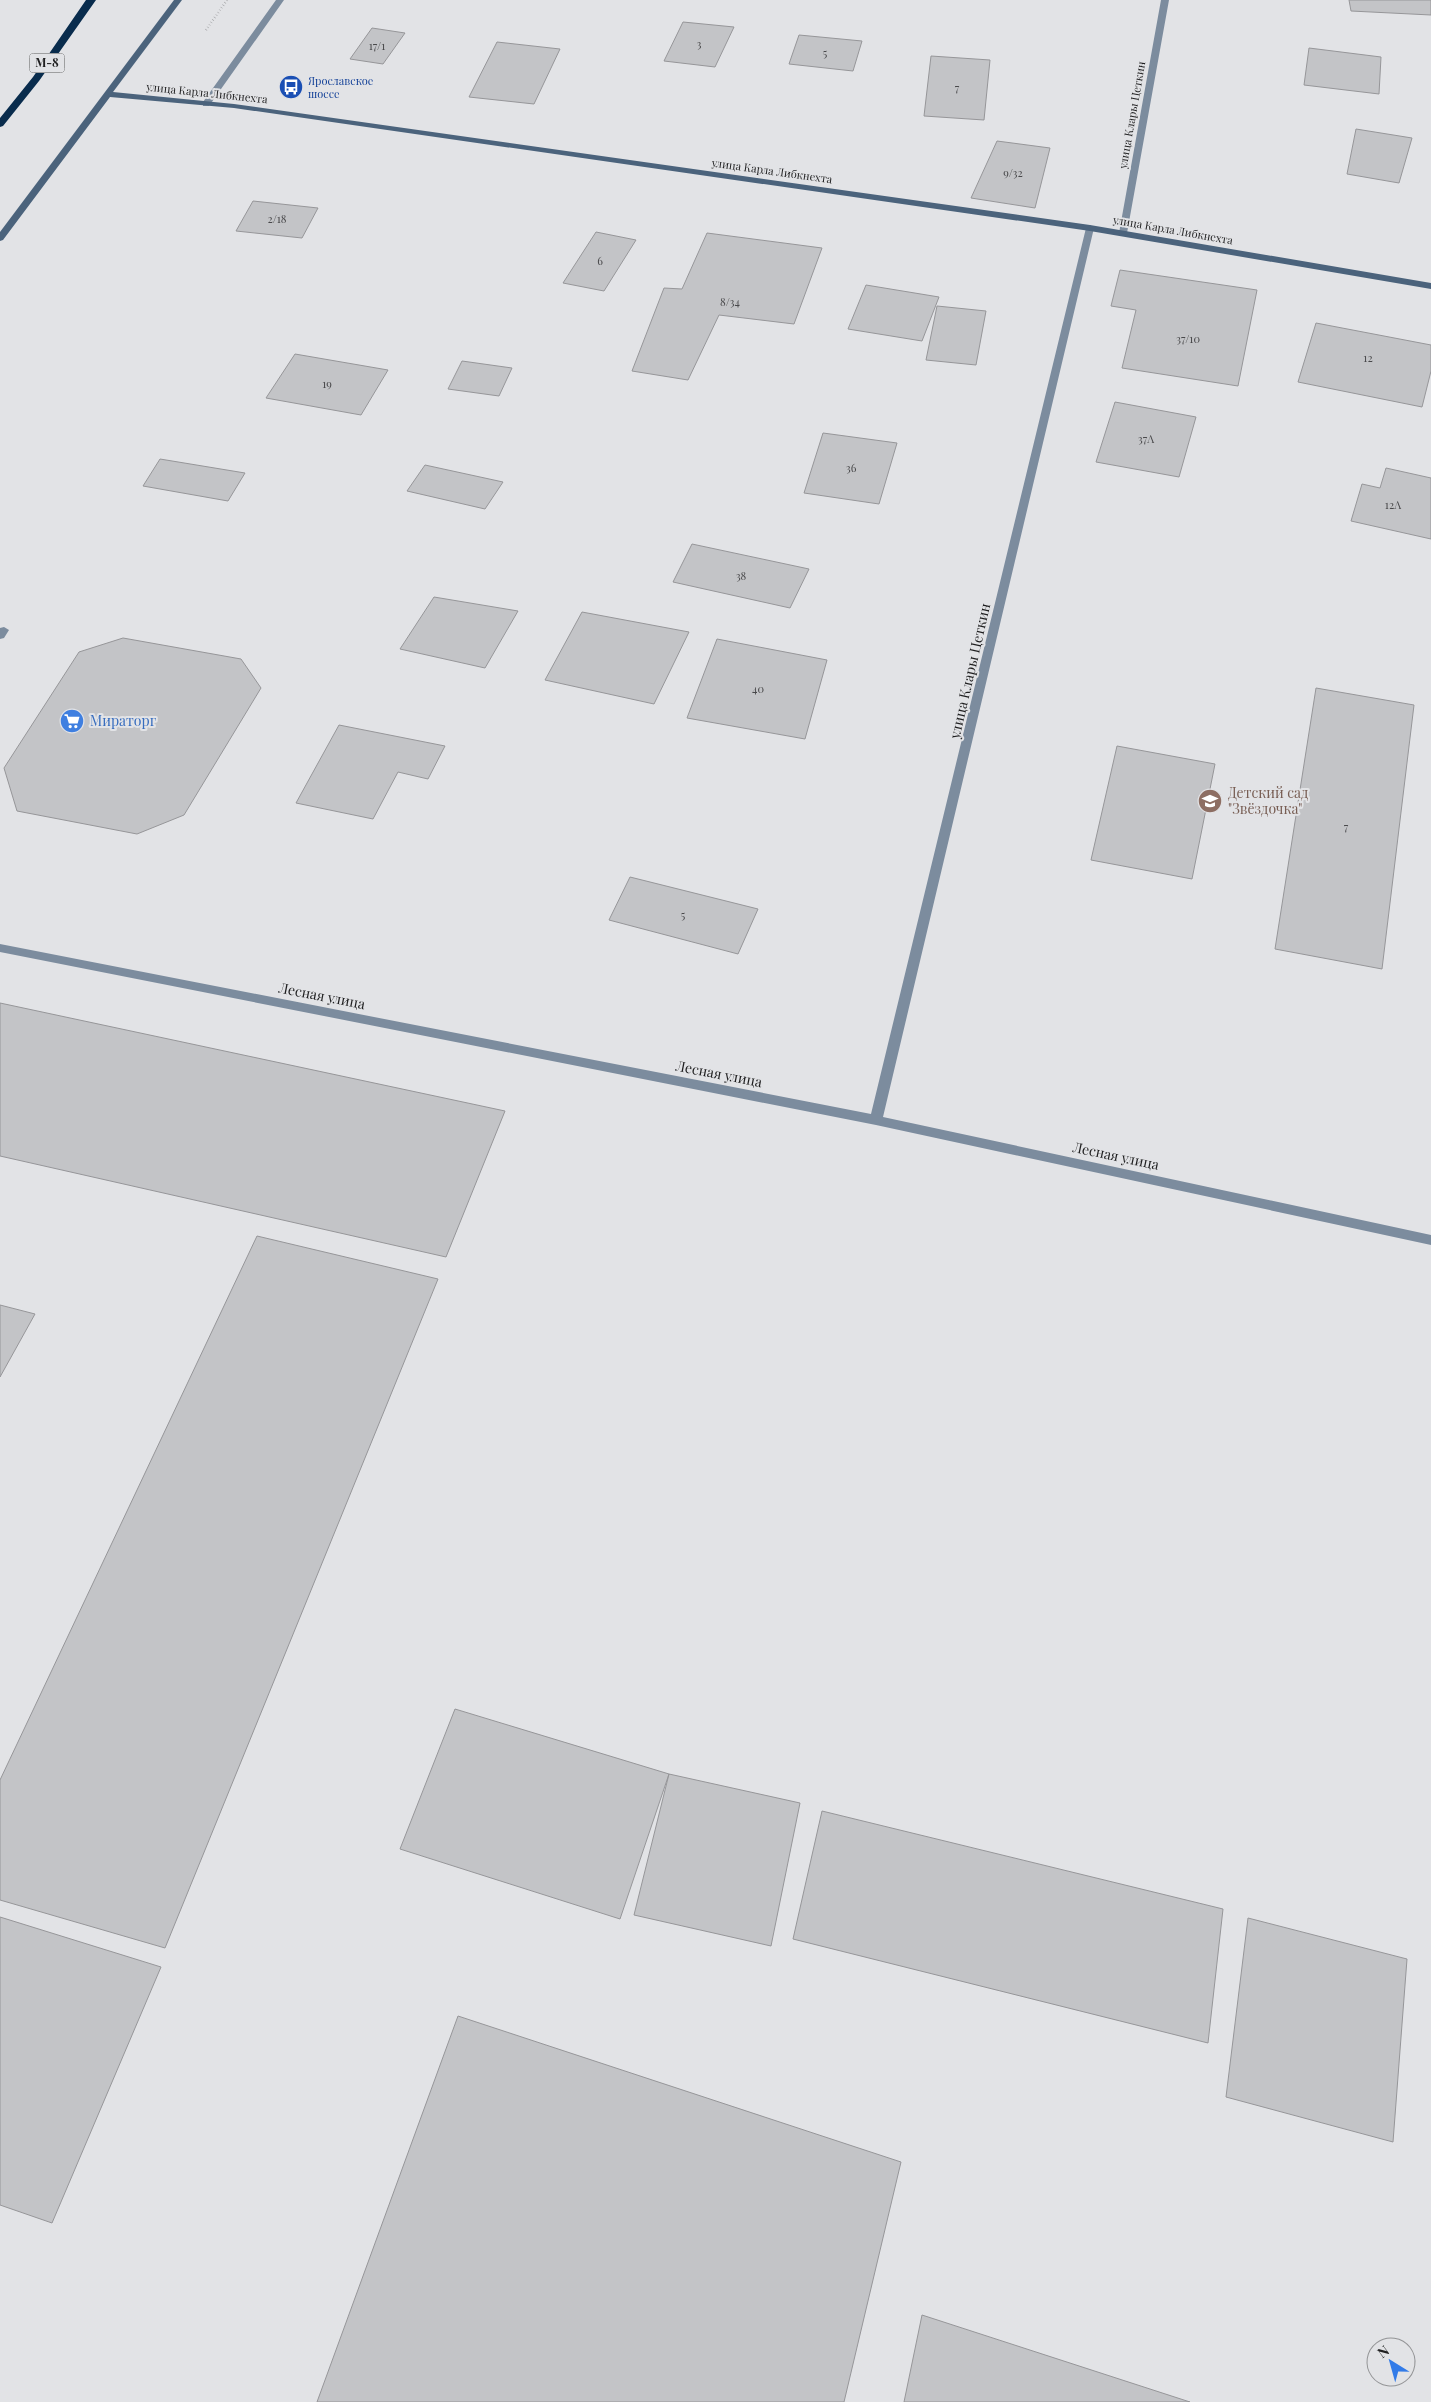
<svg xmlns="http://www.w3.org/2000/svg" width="1431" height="2402" viewBox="0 0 1431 2402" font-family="'Playfair Display',serif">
  <rect width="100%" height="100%" fill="#e2e3e6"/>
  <path fill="#c3c4c7" stroke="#969699" d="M 1349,0 L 1431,0 L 1431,15 L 1351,11 Z
    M 683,22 L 734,27 L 715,67 L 664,61 Z
    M 372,28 L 405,33 L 383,64 L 350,59 Z
    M 799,35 L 862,41 L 853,71 L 789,64 Z
    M 497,42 L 560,49 L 534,104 L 469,97 Z
    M 1309,48 L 1381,57 L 1379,94 L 1304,85 Z
    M 931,56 L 990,60 L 984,120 L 924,116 Z
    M 1356,129 L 1412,138 L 1399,183 L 1347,174 Z
    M 997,141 L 1050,148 L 1035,208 L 971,198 Z
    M 253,201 L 318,208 L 302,238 L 236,231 Z
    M 596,232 L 636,240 L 604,291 L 563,283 Z
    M 707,233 L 822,248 L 794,324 L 719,315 L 688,380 L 632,371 L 664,288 L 682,289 Z
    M 1120,270 L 1257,290 L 1238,386 L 1122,368 L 1136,310 L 1111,306 Z
    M 866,285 L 939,297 L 922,341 L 848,329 Z
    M 937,306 L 986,311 L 976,365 L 926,360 Z
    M 1316,323 L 1431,345 L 1431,371 L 1422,407 L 1298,382 Z
    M 295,354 L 388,370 L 361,415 L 266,398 Z
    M 462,361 L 512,368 L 499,396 L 448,389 Z
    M 1115,402 L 1196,417 L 1179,477 L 1096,462 Z
    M 823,433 L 897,443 L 879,504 L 804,493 Z
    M 160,459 L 245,473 L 228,501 L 143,486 Z
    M 425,465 L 503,482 L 485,509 L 407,491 Z
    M 1386,468 L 1431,478 L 1431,539 L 1351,521 L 1362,484 L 1380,488 Z
    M 692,544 L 809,569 L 790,608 L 673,582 Z
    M 434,597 L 518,611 L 485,668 L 400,649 Z
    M 582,612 L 689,632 L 654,704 L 545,680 Z
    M 123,638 L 241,659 L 261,688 L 184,815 L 137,834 L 17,811 L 4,768 L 79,652 Z
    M 717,639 L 827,660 L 805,739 L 687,718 Z
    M 1316,688 L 1414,705 L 1382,969 L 1275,949 Z
    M 339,725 L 445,746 L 428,779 L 398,772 L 373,819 L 296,803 Z
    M 1117,746 L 1215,764 L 1192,879 L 1091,860 Z
    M 630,877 L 758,909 L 738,954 L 609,920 Z
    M 0,1003 L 505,1111 L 446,1257 L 0,1156 Z
    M 257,1236 L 438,1279 L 165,1948 L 0,1900 L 0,1780 Z
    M 0,1305 L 35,1314 L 0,1377 Z
    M 455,1709 L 669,1774 L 620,1919 L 400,1849 Z
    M 669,1774 L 800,1803 L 771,1946 L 634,1915 Z
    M 822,1811 L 1223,1909 L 1208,2043 L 793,1939 Z
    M 0,1917 L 161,1967 L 52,2223 L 0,2205 Z
    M 1248,1918 L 1407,1959 L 1393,2142 L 1226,2097 Z
    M 458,2016 L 901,2162 L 844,2402 L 317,2402 Z
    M 922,2315 L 1190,2402 L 904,2402 Z"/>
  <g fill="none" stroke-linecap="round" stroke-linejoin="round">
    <path stroke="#9c9d9f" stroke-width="2.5" stroke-dasharray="0.5 2.5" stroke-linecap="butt" d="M 206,30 L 227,0"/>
    <path fill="#7c8c9e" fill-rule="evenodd" d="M 4,627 L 9,630 L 4,638 L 0,639 L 0,628 Z"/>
    <path fill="#7c8c9e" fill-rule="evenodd" d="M 276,0 L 284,0 L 209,106 L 203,106 L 203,102 Z
      M 1161,0 L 1169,0 L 1127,233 L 1123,236 L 1119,233 Z
      M 1090,225 L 1094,228 L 883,1117 L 1431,1235 L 1431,1245 L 876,1125 L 0,952 L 0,944 L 871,1114 L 1086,228 Z"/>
    <path fill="#4b637c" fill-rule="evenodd" d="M 174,0 L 182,0 L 113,92 L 234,104 L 1090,225 L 1431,283 L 1431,289 L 1090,231 L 234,108 L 110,97 L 3,240 L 0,241 L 0,232 Z"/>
    <path fill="#092c4d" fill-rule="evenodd" d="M 86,0 L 96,0 L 39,81 L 3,126 L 0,127 L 0,118 L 33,77 Z"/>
  </g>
  <defs>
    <g id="bus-disc" transform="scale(1.25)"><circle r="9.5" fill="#1a4fb4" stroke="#e2e3e6"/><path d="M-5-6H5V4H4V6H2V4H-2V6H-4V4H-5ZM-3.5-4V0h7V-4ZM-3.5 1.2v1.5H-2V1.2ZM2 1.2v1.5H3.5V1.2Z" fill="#fff"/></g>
    <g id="supermarket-disc" transform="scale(1.25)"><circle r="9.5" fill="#3f7fe0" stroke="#e2e3e6"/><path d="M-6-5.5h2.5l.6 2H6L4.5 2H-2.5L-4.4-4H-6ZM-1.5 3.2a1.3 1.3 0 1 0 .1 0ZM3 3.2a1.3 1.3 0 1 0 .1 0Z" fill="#fff"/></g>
    <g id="school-disc" transform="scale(1.25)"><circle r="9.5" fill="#8d6e63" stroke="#e2e3e6"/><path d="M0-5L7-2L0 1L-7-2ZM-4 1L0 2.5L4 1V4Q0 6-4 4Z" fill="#fff"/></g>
  </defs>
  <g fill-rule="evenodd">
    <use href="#bus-disc" x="291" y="87"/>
    <use href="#supermarket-disc" x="72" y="721"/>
    <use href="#school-disc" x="1210" y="801"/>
  </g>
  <g text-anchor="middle" stroke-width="4" stroke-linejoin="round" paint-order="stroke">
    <g font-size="11" fill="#48484a">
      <text x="699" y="48">3</text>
      <text x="377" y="50">17/1</text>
      <text x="825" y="57">5</text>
      <text x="957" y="92">7</text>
      <text x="1013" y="177">9/32</text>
      <text x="277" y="223">2/18</text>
      <text x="600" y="265">6</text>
      <text x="730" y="306">8/34</text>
      <text x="1188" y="343">37/10</text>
      <text x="1368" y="362">12</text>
      <text x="327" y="388">19</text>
      <text x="1146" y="443">37А</text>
      <text x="851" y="472">36</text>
      <text x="1393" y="509">12А</text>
      <text x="741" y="580">38</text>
      <text x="758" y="693">40</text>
      <text x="1346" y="831">7</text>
      <text x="683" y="919">5</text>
    </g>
    <g font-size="11" fill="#164399" stroke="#e2e3e6" text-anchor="start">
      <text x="308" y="85">Ярославское<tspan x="308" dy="13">шоссе</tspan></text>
    </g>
    <g font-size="11" fill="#1f1f20" stroke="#e2e3e6">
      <text transform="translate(207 93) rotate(6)" y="4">улица Карла Либкнехта</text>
      <text transform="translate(1132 115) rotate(-80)" y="4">улица Клары Цеткин</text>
      <text transform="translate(772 171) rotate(8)" y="4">улица Карла Либкнехта</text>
      <text transform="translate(1173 230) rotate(10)" y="4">улица Карла Либкнехта</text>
    </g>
    <rect fill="#e2e3e6" stroke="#5a5a5b" stroke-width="1" x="29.5" y="53.5" width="35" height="19" rx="4"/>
    <g font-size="12" font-weight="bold" fill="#1f1f20">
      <text x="47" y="67">М-8</text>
    </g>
    <g font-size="14" fill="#1f1f20" stroke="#e2e3e6">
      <text transform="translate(970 671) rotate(-77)" y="5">улица Клары Цеткин</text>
      <text transform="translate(322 996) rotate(11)" y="5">Лесная улица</text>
      <text transform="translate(719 1074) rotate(11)" y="5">Лесная улица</text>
      <text transform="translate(1116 1156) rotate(12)" y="5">Лесная улица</text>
    </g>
    <g font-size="14" fill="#366cbe" stroke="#e2e3e6" text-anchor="start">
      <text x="90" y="726">Мираторг</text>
    </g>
    <g font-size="14" fill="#785e54" stroke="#e2e3e6" text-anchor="start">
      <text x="1228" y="798">Детский сад<tspan x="1228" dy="16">"Звёздочка"</tspan></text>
    </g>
  </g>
  <g transform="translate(1391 2362) rotate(323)"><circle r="24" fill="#e2e3e6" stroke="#949597"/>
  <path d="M0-4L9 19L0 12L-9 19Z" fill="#327be8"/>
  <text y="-8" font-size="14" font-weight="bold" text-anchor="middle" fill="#1f1f20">N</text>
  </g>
</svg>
